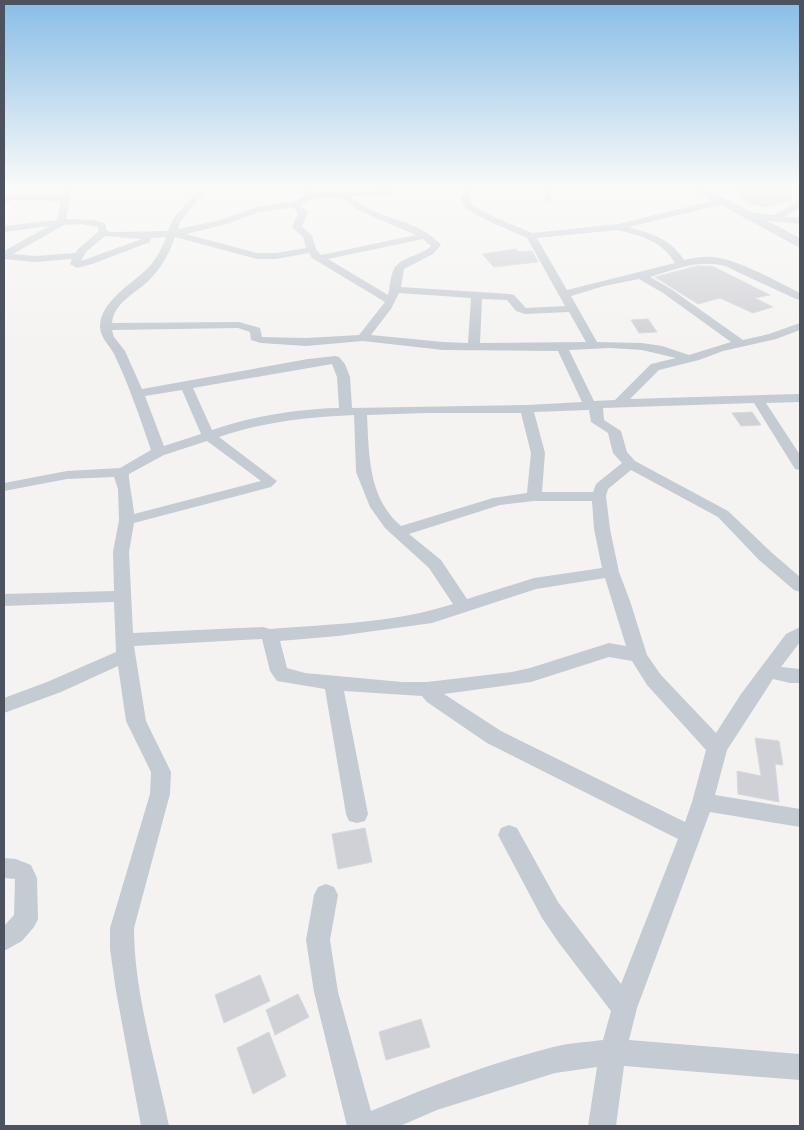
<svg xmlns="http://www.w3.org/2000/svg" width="804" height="1130" viewBox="0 0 804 1130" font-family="'Space Grotesk',sans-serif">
  <rect width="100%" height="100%" fill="#f4f3f2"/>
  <path fill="#d0d1d6" stroke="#d7d8dd" d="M 729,188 L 791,188 L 791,201 L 762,207 L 757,204 L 750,204 Z
    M 516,249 L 519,252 L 532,251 L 538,262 L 494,267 L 482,254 Z
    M 697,266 L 712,266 L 770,295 L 755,298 L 773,307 L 753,313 L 720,298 L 698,304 L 655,277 Z
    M 648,319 L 657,332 L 639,333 L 631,320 Z
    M 752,412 L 761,425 L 741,426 L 732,413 Z
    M 755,738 L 779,741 L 783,765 L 775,764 L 779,802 L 738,794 L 737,771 L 761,776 Z
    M 365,828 L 372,862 L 338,869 L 332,834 Z
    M 260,975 L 270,1001 L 224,1023 L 215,995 Z
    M 298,994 L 309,1017 L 275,1035 L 266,1010 Z
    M 421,1019 L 430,1047 L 386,1060 L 379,1032 Z
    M 269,1032 L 286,1076 L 253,1094 L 237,1048 Z"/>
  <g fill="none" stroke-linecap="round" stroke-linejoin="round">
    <path fill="#c5cbd2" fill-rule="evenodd" d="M 64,188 L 72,188 L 66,219 L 93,220 L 105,223 L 107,231 L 111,232 L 168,231 L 173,219 L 200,188 L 208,188 L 180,222 L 178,229 L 221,220 L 256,207 L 292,202 L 306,195 L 301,188 L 309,188 L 313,193 L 399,188 L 391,194 L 350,196 C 375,220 418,218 441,245 L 433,254 L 404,269 L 401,287 L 510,294 L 514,295 L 526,308 L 565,306 L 527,238 L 486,220 L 465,208 L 461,198 L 464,188 L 472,188 L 469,198 L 472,205 L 492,216 L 532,233 L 618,224 L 720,199 L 724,202 L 723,204 L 629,227 C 652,234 671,239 684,260 C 694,258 704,256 714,257 C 742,261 775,281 800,293 L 800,300 L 796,299 L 725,266 C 699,259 675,269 650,277 L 671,289 L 743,340 L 769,334 L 800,323 L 800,330 L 776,339 L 723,351 L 699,360 L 659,370 L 630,399 L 800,394 L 800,402 L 766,403 L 800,455 L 800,470 L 795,469 L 754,403 L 603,408 L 604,420 L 621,431 L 627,452 L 635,461 L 728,511 L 771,552 L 800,577 L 800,592 L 794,590 L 759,560 L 718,517 L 631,470 L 608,489 L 606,496 L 610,529 L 619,572 L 630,601 L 647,655 L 661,675 L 716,733 L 741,694 L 786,634 L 800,627 L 800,642 L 781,667 L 800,669 L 800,683 L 790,683 L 773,679 L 727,750 L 715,795 L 800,809 L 800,827 L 710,812 L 637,1008 L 629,1040 L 800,1054 L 800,1080 L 624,1066 L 616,1126 L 588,1126 L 597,1067 L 555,1073 L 437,1110 L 400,1126 L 347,1126 L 314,992 L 306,940 L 314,895 L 318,887 L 326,884 L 334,887 L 338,895 L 330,940 L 338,992 L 371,1111 C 430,1086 491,1063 553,1047 C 569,1043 587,1042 603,1040 L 611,1011 L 559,943 L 542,918 L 498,835 L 501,828 L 509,825 L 517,828 L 558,902 L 621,984 L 678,839 L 487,743 L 427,702 L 422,696 L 344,691 L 368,814 L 365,821 L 357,823 L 349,821 L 346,814 L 325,689 L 277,681 L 270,671 L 262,639 L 134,646 L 146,721 L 171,772 L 170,794 L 134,928 C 134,992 156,1063 169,1126 L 141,1126 L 116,991 L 110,949 L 110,928 L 150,794 L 151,772 L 126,721 L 118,666 L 61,692 L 4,713 L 4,698 L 47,682 L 116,652 L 114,602 L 4,606 L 4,594 L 114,591 L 113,552 L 119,520 L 118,489 L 114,477 L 67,479 L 4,491 L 4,483 L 67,471 L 120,468 L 151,450 C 140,418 129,385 114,354 C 109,344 101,339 100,327 C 100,316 105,308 112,300 C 136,274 152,275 166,237 L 151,238 L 150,242 L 92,264 L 77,268 L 70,264 L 72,259 L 35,262 L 4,259 L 4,251 L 49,226 L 4,232 L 4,226 L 57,220 L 61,201 L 15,200 L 4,203 L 4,197 L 15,194 L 62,195 ZM 340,197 L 358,210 L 416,235 L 321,255 L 316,249 L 312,236 L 302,226 L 308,213 L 301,205 L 313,198 ZM 293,207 L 298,213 L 292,227 L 303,237 L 306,248 L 276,253 L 257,253 L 186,234 L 227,224 L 257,213 ZM 81,224 L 98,227 L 98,232 L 79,248 L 75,253 L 35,256 L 13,254 L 64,225 ZM 618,230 C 641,236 662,241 675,263 L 567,290 L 537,238 ZM 105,236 L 142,239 L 81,261 L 86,252 ZM 175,237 L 257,259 L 276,259 L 309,253 L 312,258 L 385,302 L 359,335 L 306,338 L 262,337 L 260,328 L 239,322 L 112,323 C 115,300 138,293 152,277 C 163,265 170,252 175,237 ZM 423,239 L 431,246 C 420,257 399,256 393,271 C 390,279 390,287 388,295 L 328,259 ZM 639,279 L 663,293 L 731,342 L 689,355 L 662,346 L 642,343 L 597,342 L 571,296 L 604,286 ZM 399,293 L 471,298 L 468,343 L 443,342 L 371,335 L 391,309 ZM 482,299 L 507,300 L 516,311 L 525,314 L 569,312 L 586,342 L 480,343 ZM 238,328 L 250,332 L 251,340 L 261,343 L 306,346 L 363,341 L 443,350 L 558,351 L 582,402 L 527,405 L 352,408 L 350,377 L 345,364 L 339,357 L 335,356 L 308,359 L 142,389 L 125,351 L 114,337 L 112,330 ZM 610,348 L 642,350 L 676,358 L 651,364 L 615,400 L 594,401 L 569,350 ZM 332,364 L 337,377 L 339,408 C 296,409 254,416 212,430 L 193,388 ZM 182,390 L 201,434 L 164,446 L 145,396 ZM 589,410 L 591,422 L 608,433 L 613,453 L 622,463 L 596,484 L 593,492 L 542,492 L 545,453 L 534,412 ZM 427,413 L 521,413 L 531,453 L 527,493 L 493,498 L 401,526 C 368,498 369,454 367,415 ZM 354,415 L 356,472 L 370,507 L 385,528 L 429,568 L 453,604 C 395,623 331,624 270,629 L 263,627 L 133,633 L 129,552 L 134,523 L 271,487 L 277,481 L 219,437 C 263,422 307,417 354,415 ZM 207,441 L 261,481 L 134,514 C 134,506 128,478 129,474 L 164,455 ZM 534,501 L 592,501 L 594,529 L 602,568 L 534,578 L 467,599 L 441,560 L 409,534 L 500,505 ZM 605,578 L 626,646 L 609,643 L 530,668 L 512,672 L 427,682 L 402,682 L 305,673 L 287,668 L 280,641 L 338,636 L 432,623 L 536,589 ZM 609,657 L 632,661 L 647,685 L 706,750 L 692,802 L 685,822 L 501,731 L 444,694 L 531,682 Z
      M 543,188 L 551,188 L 552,202 L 545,200 Z
      M 612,188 L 633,188 C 629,192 616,192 612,188 Z
      M 800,200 L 800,207 L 784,217 L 800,218 L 800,224 L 745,218 L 740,215 L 745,212 L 774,215 Z
      M 4,858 L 16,859 L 31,865 L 37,878 L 38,919 L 34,927 L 22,941 L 4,951 L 4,926 L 14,915 L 15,879 L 4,878 Z"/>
    <path fill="#c7cdd8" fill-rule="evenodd" d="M 690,188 L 705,188 L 800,238 L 800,248 Z"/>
  </g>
  <linearGradient id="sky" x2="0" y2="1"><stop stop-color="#88bde6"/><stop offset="0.54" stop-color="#fafaf9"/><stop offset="1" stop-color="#fafaf9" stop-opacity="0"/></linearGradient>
  <rect width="804" height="346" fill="url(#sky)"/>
  <rect width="804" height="1130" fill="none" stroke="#4c535e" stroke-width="10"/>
</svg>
